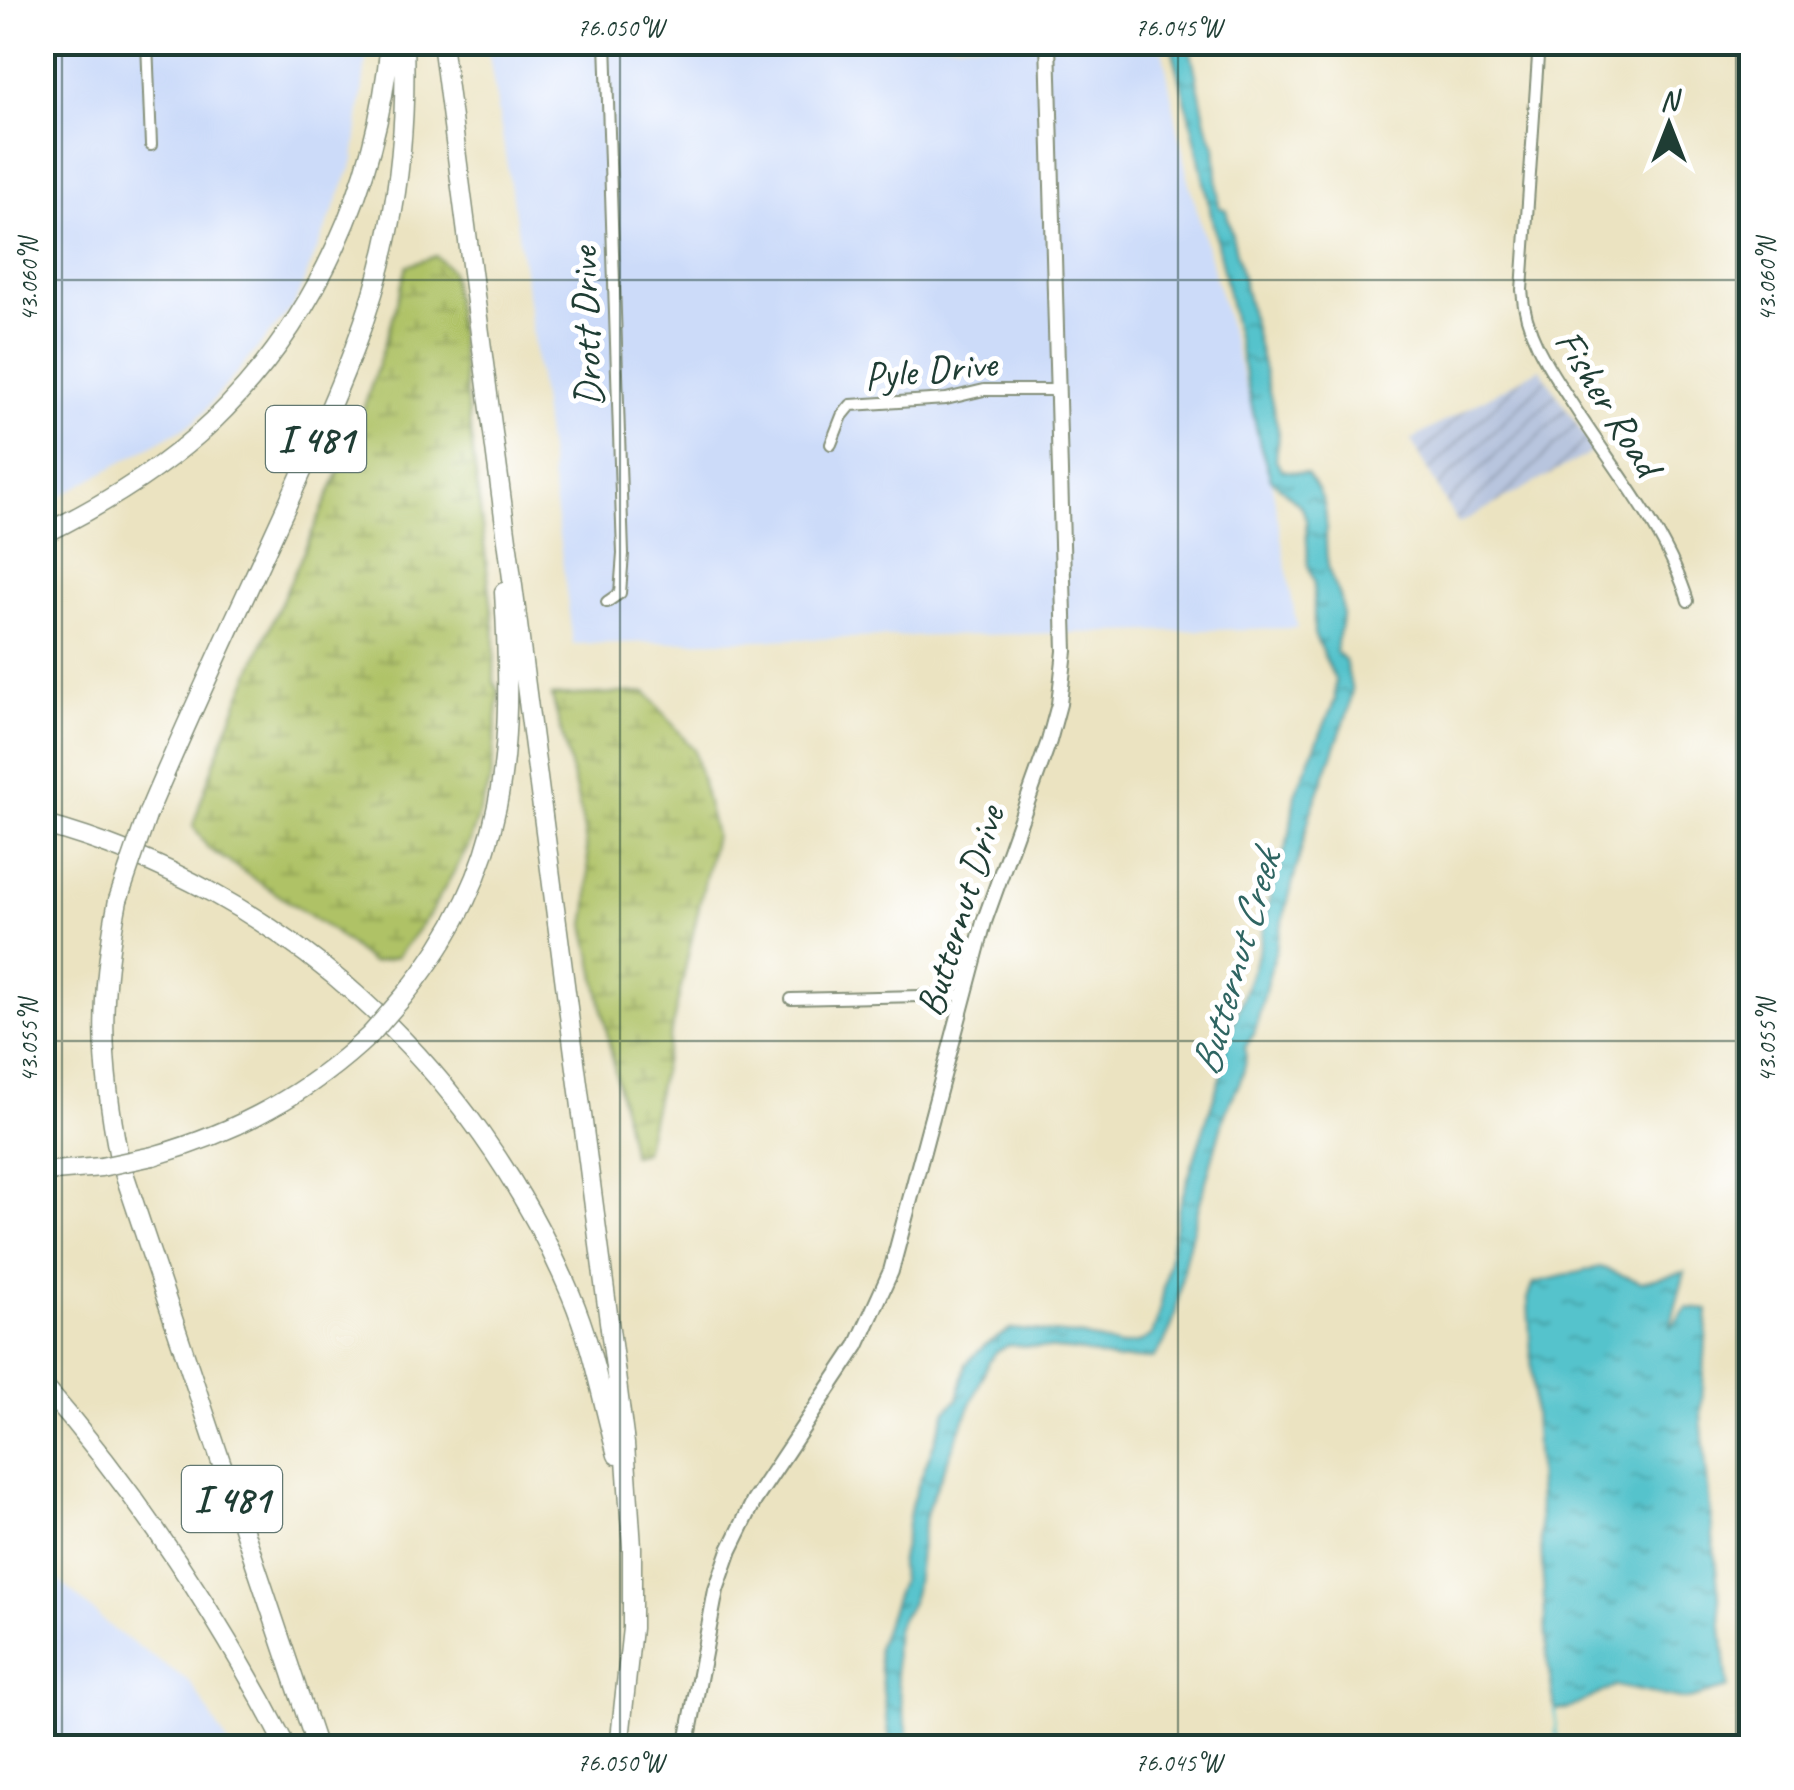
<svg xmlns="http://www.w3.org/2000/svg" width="1794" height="1790" viewBox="0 0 1794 1790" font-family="Caveat,sans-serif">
  <defs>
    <pattern id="industrial-furrows" width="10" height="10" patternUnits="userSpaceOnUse" patternTransform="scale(2.5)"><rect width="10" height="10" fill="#b8c5de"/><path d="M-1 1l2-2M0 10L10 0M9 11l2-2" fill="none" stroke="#95a1b5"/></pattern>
    <pattern id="wetland-marsh" width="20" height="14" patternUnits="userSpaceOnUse" patternTransform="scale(2.5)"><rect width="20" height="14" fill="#afc266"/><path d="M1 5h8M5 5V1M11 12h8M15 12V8" fill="none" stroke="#8e9f55"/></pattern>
    <pattern id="water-ripples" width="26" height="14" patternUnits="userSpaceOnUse" patternTransform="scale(2.5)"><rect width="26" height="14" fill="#55c3cc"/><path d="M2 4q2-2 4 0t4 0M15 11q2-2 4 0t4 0" fill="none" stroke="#46a0a6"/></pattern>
  </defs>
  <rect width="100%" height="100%" fill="#fff"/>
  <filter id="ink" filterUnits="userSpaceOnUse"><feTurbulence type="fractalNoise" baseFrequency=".01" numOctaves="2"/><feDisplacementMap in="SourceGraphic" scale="20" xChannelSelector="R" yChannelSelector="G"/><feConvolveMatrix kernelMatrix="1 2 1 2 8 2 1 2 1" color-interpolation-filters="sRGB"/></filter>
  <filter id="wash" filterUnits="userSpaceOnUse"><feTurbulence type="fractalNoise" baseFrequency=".0048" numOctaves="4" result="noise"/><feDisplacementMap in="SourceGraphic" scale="40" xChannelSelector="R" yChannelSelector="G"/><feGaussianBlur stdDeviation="2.25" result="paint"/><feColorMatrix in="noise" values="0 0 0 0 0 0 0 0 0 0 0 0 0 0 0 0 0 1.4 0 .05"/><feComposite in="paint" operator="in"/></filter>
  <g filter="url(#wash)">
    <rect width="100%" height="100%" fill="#ebe3c1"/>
    <path fill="#ccdbf9" d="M 43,43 L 368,43 L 354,161 L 294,305 L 196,421 L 43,506 Z
      M 487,43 L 1161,43 L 1188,179 L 1271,479 L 1297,628 L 573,644 L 525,276 Z
      M 42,1565 L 114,1630 L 190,1682 L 230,1747 L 43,1747 Z"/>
    <path fill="url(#industrial-furrows)" d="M 1540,368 L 1594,451 L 1458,524 L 1411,440 Z"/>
    <path fill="url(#wetland-marsh)" stroke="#67804d" stroke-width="2.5" d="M 436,256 L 451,271 L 495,634 L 494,682 L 499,693 L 491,778 L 468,847 L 429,915 L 397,957 L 371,963 L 334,932 L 208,848 L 193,826 C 232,698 295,578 346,454 C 371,393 389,330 407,266 Z
      M 646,692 L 694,750 L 715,835 L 644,1152 L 632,1155 L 585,924 C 600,858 568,762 552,696 Z"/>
    <path fill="url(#water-ripples)" stroke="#3a8080" stroke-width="2.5" d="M 1171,43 L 1189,43 L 1207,126 L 1215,146 L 1219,207 L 1226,210 L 1278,429 L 1276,461 L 1282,470 L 1307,474 C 1339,514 1319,529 1329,570 C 1333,588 1343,591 1342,614 C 1342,628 1336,639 1336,652 L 1345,660 L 1352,691 L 1349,709 L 1310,815 L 1254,1034 L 1245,1047 C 1250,1075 1230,1095 1223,1120 C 1211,1165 1197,1210 1186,1256 C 1176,1296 1181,1323 1154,1358 L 1115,1360 L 1079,1351 L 1009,1345 L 996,1352 L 988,1363 L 929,1505 C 920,1533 920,1561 915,1590 C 912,1609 898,1618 896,1631 C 890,1668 904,1711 911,1747 L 891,1747 L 877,1648 L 901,1582 L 900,1565 L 912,1502 L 946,1411 L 958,1399 L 966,1364 L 985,1345 L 1012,1329 L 1083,1336 L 1120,1346 L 1138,1343 L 1152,1335 L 1159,1315 L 1178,1210 L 1225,1062 L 1224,1051 L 1259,951 L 1269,899 L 1290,833 L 1295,794 L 1335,700 L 1335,680 L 1314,634 L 1314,582 L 1308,566 L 1306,519 L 1302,507 L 1271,479 L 1260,445 L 1194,134 Z
      M 1600,1267 L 1641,1282 L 1685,1272 L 1670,1328 L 1687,1308 L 1708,1310 L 1701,1417 L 1728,1688 L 1685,1700 L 1615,1686 L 1568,1709 L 1555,1710 L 1547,1656 L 1528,1299 L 1534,1283 Z"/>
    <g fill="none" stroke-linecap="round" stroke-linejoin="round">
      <path stroke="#55c3cc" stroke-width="2.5" d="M 1555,1710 L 1556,1735 L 1566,1748"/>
    </g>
  </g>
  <g filter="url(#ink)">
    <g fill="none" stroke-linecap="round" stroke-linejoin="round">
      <g stroke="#85907a" stroke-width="14">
        <path id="street" d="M 147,42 L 151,145
          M 606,42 L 623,554 L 620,593 L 607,602
          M 1539,42 L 1522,290 C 1525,336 1551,371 1575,408 C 1614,469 1667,532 1688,601
          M 831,444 L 842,416 L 851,405 L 946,399 L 984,390 L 1059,390
          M 791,999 L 964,995"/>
      </g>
      <g stroke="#85907a" stroke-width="18">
        <path id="secondary" d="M 686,1748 L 716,1590 L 730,1550 L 754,1501 L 857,1346 L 891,1271 L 984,922 L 1049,741 L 1059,704 L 1065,651 L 1048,42"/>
      </g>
      <g stroke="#85907a" stroke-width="21">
        <path id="highway" d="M 442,42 L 625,1444 L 632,1547 L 632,1628 L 619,1748
          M 42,535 C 103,505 164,468 213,421 C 316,321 377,184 390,42
          M 148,813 C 196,699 250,587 301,474 C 336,395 372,316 389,231 C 402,169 406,106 404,42
          M 42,824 C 283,889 475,1068 571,1295 C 593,1347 602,1401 617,1455
          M 118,900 C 99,997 100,1061 119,1158 L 317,1748
          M 404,996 C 510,865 513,753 504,592
          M 153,1156 C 237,1132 308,1094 371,1034
          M 42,1172 L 101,1167
          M 42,1384 C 138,1494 220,1618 287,1748"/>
      </g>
      <use href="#street" stroke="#fff" stroke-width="10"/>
      <use href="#secondary" stroke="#fff" stroke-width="14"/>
      <use href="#highway" stroke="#fff" stroke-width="18"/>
      <g stroke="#85907a" stroke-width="21" stroke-linecap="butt">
        <path id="highway-bridge" d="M 118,900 L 148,813
          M 371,1034 L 404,996
          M 101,1167 L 153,1156"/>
      </g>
      <use href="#highway-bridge" stroke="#fff" stroke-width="18"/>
    </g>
  </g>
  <path fill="none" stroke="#1f3d34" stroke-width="2.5" stroke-opacity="0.45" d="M 62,42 L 62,1748M 620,42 L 620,1748M 1178,42 L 1178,1748M 1736,42 L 1736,1748M 42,280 L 1752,280M 42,1041 L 1752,1041"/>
  <g text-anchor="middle" stroke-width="10" stroke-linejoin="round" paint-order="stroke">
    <g fill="#fff" stroke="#627771" stroke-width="2.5">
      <rect x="266" y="406" width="100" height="66" rx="8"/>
      <rect x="182" y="1466" width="100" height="66" rx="8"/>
    </g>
    <g font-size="38" font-weight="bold" fill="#1f3d34">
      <text x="316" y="452">I 481</text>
      <text x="232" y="1512">I 481</text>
    </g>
    <g font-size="40" fill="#1f3d34" stroke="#fff">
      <text transform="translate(585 327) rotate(-92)" y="14">Drott Drive</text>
      <text transform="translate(930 369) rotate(-6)" y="14">Pyle Drive</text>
      <text transform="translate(1609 402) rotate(58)" y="14">Fisher Road</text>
      <text transform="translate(959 911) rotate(-73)" y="14">Butternut Drive</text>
    </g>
    <g font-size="42" font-style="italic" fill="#2f6562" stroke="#fff">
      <text transform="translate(1234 963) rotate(-74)" y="15">Butternut Creek</text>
    </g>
  </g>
  <rect width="1794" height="1790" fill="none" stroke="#fff" stroke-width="110"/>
  <g transform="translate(1669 125)" stroke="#ffffff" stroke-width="8" paint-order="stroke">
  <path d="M0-8L18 38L0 25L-18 38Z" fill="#1f3d34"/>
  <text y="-15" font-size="28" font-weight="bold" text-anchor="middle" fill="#1f3d34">N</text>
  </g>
  <rect x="55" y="55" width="1684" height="1680" fill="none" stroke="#1f3d34" stroke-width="4"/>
  <g font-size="25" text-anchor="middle" fill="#1f3d34">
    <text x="620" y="36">76.050°W</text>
    <text x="1178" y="36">76.045°W</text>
    <text transform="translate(28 280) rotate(-90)" y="9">43.060°N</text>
    <text transform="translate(1766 280) rotate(-90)" y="9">43.060°N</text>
    <text transform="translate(28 1041) rotate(-90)" y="9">43.055°N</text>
    <text transform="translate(1766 1041) rotate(-90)" y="9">43.055°N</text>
    <text x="620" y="1771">76.050°W</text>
    <text x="1178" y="1771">76.045°W</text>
  </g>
</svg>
